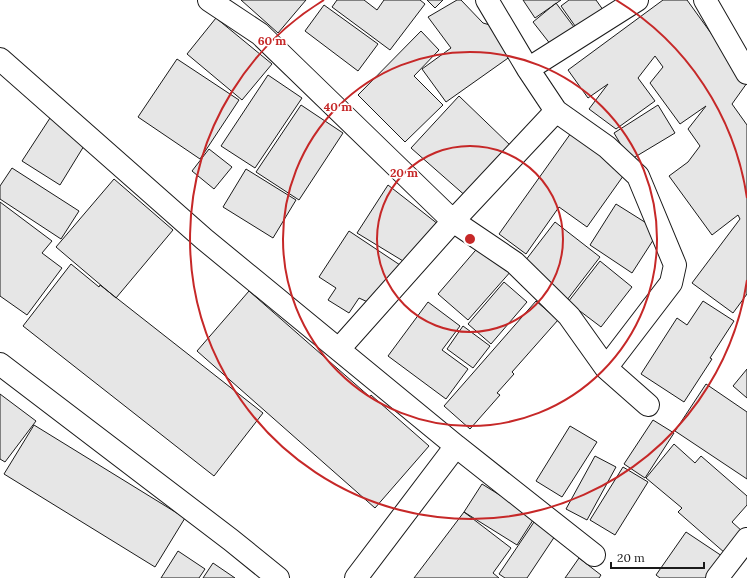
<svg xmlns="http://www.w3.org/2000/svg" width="747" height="578" viewBox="0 0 747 578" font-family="Lora,serif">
  <rect width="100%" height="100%" fill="#fff"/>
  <path fill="#e6e6e6" stroke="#1a1a1a" d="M 241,0 L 306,0 L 278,33 Z
    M 337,0 L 364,0 L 377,10 L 384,0 L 420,0 L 425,4 L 390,50 L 332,7 Z
    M 427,0 L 443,0 L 435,8 Z
    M 457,0 L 461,0 L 483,23 L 490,25 L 511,56 L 446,102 L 422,69 L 451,48 L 428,17 Z
    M 523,0 L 561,0 L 535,18 Z
    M 569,0 L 596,0 L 606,14 L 580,33 L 561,6 Z
    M 663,0 L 687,0 L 747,83 L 732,104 L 747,125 L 747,294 L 733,313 L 692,283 L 740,219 L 738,215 L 712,235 L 669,176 L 688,162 L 700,146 L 688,129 L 706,106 L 680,124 L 650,83 L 663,67 L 655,56 L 638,78 L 655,101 L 616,129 L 589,109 L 608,84 L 588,98 L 568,70 Z
    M 556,3 L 574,27 L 551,45 L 533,22 Z
    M 324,5 L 378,44 L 358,71 L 305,31 Z
    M 216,18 L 272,64 L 242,100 L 187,54 Z
    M 421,31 L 439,50 L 414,76 L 443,105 L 405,142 L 358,95 Z
    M 177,59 L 239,100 L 200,159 L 138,117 Z
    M 268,75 L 302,98 L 255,168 L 221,146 Z
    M 459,96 L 512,147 L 468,198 L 411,148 Z
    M 301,105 L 343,133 L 299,200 L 256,172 Z
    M 658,105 L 675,133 L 630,160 L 614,133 Z
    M 50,118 L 87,141 L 60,185 L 22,161 Z
    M 571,133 L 626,172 L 587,227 L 559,207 L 526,254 L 499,234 Z
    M 209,149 L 232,167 L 214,189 L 192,171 Z
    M 12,168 L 79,211 L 61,239 L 0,199 L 0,186 Z
    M 246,169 L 296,200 L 273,238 L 223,207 Z
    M 114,179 L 173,230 L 116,298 L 56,247 Z
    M 388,185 L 443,228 L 408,264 L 357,233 Z
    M 0,202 L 52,241 L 42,253 L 62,268 L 27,315 L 0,296 Z
    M 616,204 L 659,231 L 632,273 L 590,245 Z
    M 555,222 L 600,257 L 567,300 L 522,265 Z
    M 349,231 L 403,267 L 372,304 L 359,298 L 349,313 L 328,300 L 336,288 L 319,277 Z
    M 481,244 L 512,270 L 468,320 L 438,294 Z
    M 600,261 L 632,287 L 601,327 L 568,302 Z
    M 71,264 L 99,287 L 100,285 L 263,413 L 214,476 L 23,326 Z
    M 504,282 L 527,302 L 491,344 L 468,324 Z
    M 249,291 L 370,397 L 371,395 L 429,446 L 375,508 L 197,351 Z
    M 536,301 L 558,320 L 512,372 L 514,374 L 497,393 L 500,395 L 470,429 L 444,406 Z
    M 703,301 L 734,321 L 710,358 L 712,359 L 684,402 L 641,374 L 677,318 L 687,325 Z
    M 428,302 L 460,326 L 442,350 L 468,369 L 446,399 L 388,356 Z
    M 463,326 L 490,346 L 473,368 L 447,349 Z
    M 747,369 L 747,398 L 733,386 Z
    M 706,384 L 747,412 L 747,479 L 675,431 Z
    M 0,394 L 36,421 L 5,462 L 0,459 Z
    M 653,420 L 674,433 L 645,478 L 624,464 Z
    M 34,425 L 185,518 L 155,567 L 4,474 Z
    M 570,426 L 597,442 L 562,497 L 536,481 Z
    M 674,444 L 695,463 L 701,456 L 747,496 L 747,505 L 732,522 L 743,532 L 725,553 L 678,512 L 682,508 L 646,478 Z
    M 595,456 L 616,467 L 587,520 L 566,509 Z
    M 623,467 L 648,482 L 615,535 L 590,520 Z
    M 482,484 L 535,517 L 517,545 L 464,512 Z
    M 464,512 L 511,548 L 493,573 L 499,578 L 414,578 Z
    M 534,522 L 555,536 L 527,578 L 505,578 L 499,574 Z
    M 686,532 L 722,556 L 707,578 L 660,578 L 656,575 Z
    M 178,551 L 205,569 L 199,578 L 161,578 Z
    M 579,558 L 601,575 L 599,578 L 565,578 Z
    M 213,563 L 235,578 L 203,578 Z"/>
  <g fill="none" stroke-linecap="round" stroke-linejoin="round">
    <g stroke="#1a1a1a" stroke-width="24">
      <path id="minor" d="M 209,0 L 260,34 L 453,221 L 515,263 L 569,316 L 606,368 L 648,405
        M 705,0 L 747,73
        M 0,59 L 204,239 L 456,446 L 356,578
        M 528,69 L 637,0
        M 556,111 L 607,147 L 638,176 L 675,265 L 671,283 L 606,368
        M 339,349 L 453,221 L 556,111 L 528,69 L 487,0
        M 0,364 L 231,540 L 278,578
        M 456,446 L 594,555
        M 717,578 L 747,539"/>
    </g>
    <use href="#minor" stroke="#fff" stroke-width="22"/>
  </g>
  <g fill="none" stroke="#c62828" stroke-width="2">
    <circle cx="470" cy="239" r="93"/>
    <circle cx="470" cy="239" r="187"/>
    <path d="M747 280A280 280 0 1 1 324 0M616 0A280 280 0 0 1 747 198"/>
  </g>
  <circle cx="470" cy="239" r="6" fill="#c62828" stroke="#fff" stroke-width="2"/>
  <g font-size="12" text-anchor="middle" font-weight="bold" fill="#c62828" stroke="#fff" stroke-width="3" stroke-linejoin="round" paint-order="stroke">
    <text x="272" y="45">60 m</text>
    <text x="338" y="111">40 m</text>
    <text x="404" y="177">20 m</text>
  </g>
  <path d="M611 562v6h93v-6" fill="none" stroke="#1a1a1a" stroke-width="2"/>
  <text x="617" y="562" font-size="12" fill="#1a1a1a" stroke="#ffffff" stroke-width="3" paint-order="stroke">20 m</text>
</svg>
